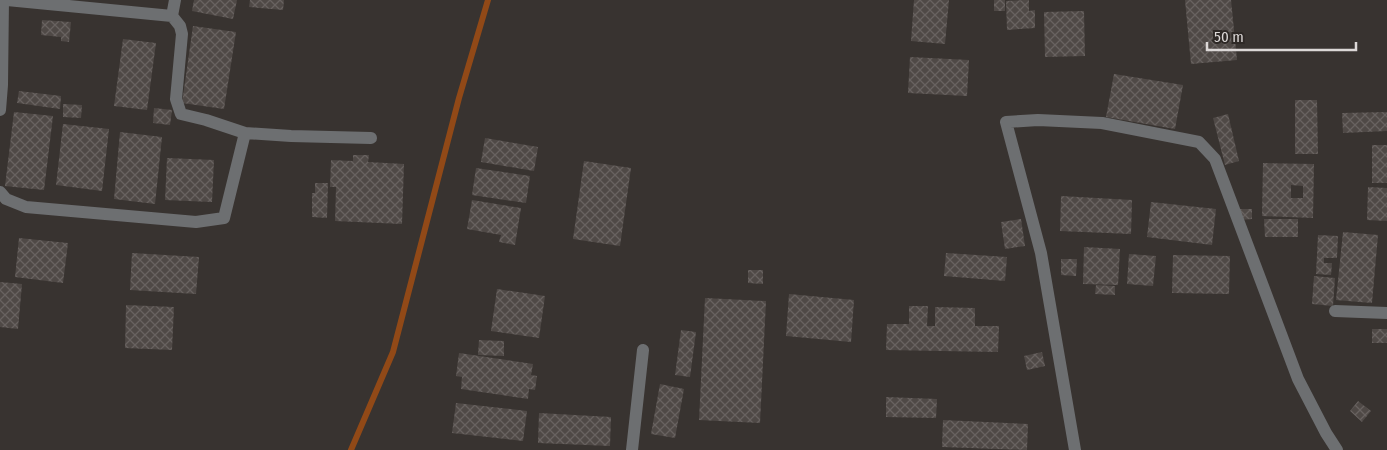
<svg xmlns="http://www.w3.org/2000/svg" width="1387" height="450" viewBox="0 0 1387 450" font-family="'Fira Sans Condensed',sans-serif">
  <defs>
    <pattern id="building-cross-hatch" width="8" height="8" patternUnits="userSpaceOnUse" patternTransform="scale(1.25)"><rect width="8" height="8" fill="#4f4946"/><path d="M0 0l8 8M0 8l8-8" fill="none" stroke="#686260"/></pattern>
  </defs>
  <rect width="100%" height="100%" fill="#383330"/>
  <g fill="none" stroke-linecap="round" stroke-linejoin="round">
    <path stroke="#914917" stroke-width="6" d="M 351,450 L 393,352 L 459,98 L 488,0"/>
  </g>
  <path fill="url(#building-cross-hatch)" fill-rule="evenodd" d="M 194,0 L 237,0 L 233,19 L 192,11 Z
    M 250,0 L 284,0 L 283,10 L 249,7 Z
    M 914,0 L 949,0 L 945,44 L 911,41 Z
    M 994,0 L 1005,0 L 1005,11 L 994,11 Z
    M 1024,0 L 1029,0 L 1029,11 L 1035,10 L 1035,28 L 1007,30 L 1006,1 Z
    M 1185,0 L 1231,0 L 1237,60 L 1191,64 Z
    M 1084,11 L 1085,56 L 1045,57 L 1044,12 Z
    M 42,20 L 71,22 L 69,42 L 61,41 L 61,37 L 41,35 Z
    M 193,26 L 236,32 L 224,109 L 182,103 Z
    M 123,39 L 156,43 L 147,110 L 114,106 Z
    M 910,57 L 969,60 L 967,96 L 908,93 Z
    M 1114,74 L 1183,85 L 1175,129 L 1106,117 Z
    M 19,91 L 61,96 L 60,109 L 17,103 Z
    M 1295,100 L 1317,100 L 1318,154 L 1295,154 Z
    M 63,104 L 82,105 L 81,118 L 63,117 Z
    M 154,108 L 172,110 L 170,125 L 153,123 Z
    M 14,112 L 53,116 L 44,190 L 5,186 Z
    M 1387,112 L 1387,131 L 1343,133 L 1342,113 Z
    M 1228,114 L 1239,161 L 1225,165 L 1213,118 Z
    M 63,124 L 109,129 L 102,191 L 56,185 Z
    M 120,132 L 162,137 L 155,204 L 114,199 Z
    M 485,138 L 538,147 L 534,171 L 481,162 Z
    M 1372,145 L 1387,145 L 1387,183 L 1372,183 Z
    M 353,155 L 369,155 L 368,162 L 404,164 L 402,224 L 335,221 L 336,187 L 330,187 L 331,160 L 353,161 Z
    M 167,158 L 214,160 L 212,202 L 165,200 Z
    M 584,161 L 631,168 L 620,246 L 573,239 Z
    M 1263,163 L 1314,164 L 1313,218 L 1262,216 ZM 1291,185 L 1303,186 L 1303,198 L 1291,198 Z
    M 476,168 L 530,176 L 526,203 L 472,195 Z
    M 315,183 L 328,183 L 327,218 L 312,217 L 312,193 L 315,193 Z
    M 1368,187 L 1387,188 L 1387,221 L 1367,220 Z
    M 1061,196 L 1132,200 L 1131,234 L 1060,231 Z
    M 472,200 L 521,208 L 515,245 L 499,242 L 501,235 L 467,229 Z
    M 1151,202 L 1216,209 L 1212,245 L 1147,237 Z
    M 1240,209 L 1252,209 L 1252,219 L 1241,220 Z
    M 1021,219 L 1025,246 L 1005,249 L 1001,222 Z
    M 1264,219 L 1298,219 L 1298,237 L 1265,237 Z
    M 1343,232 L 1378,235 L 1372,303 L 1336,300 Z
    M 1318,235 L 1338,236 L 1337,258 L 1324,258 L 1324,263 L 1332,263 L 1331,275 L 1316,274 Z
    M 19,238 L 68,243 L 63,283 L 15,277 Z
    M 1084,247 L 1120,249 L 1118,285 L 1083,284 Z
    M 132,253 L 199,257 L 196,294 L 130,290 Z
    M 946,253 L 1007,257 L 1005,281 L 944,276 Z
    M 1129,254 L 1156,256 L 1153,286 L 1127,284 Z
    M 1173,255 L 1230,256 L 1229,294 L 1172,293 Z
    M 1061,259 L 1077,259 L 1076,276 L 1061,275 Z
    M 748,270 L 763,270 L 763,284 L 748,283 Z
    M 1314,276 L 1335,278 L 1333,306 L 1312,304 Z
    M 0,282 L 22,284 L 18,329 L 0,327 Z
    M 1096,285 L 1115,286 L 1115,295 L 1095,294 Z
    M 497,289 L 545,296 L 539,338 L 491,331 Z
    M 789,294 L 854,300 L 851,342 L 786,336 Z
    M 705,298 L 766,301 L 760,423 L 699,420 Z
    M 126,305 L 174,307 L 172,350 L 125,348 Z
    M 909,306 L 928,306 L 927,326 L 935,326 L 935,307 L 975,308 L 975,326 L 999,326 L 998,352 L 886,350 L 887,324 L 909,324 Z
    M 1372,329 L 1387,329 L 1387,343 L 1372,343 Z
    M 681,330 L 696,332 L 690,377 L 675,375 Z
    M 479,340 L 504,341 L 504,356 L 478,355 Z
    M 1042,352 L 1045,366 L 1027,370 L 1024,356 Z
    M 459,353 L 533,364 L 531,375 L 537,376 L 535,390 L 529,389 L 528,399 L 461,389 L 462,377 L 456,376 Z
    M 660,384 L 684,389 L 675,438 L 651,434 Z
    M 886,397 L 937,399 L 936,418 L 886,417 Z
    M 1358,401 L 1371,411 L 1362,422 L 1350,411 Z
    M 456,403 L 527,411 L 523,441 L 452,433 Z
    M 539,413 L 611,417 L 610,446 L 538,443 Z
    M 943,420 L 1028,424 L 1027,450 L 942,447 Z"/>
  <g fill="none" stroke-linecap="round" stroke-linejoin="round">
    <path stroke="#6d6f71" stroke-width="12" d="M 7,0 L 172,16
      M 175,0 L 172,16 L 180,26 L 182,34 L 176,99 L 181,114 L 206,120 L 245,133 L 291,136 L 371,138
      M 0,110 L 2,85 L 3,0
      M 0,192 L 6,199 L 26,207 L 196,222 L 224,218 L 245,133
      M 1335,311 L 1387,313
      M 632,450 L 643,350
      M 1075,450 L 1041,253 L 1006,122 L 1038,120 L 1102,123 L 1199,142 L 1215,159 L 1298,379 L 1326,433 L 1337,450"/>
  </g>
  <path d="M1207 42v8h149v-8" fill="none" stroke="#dcd8d7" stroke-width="2.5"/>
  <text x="1214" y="42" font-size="15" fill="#dcd8d7" stroke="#2e2926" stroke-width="4" paint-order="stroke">50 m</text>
</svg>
